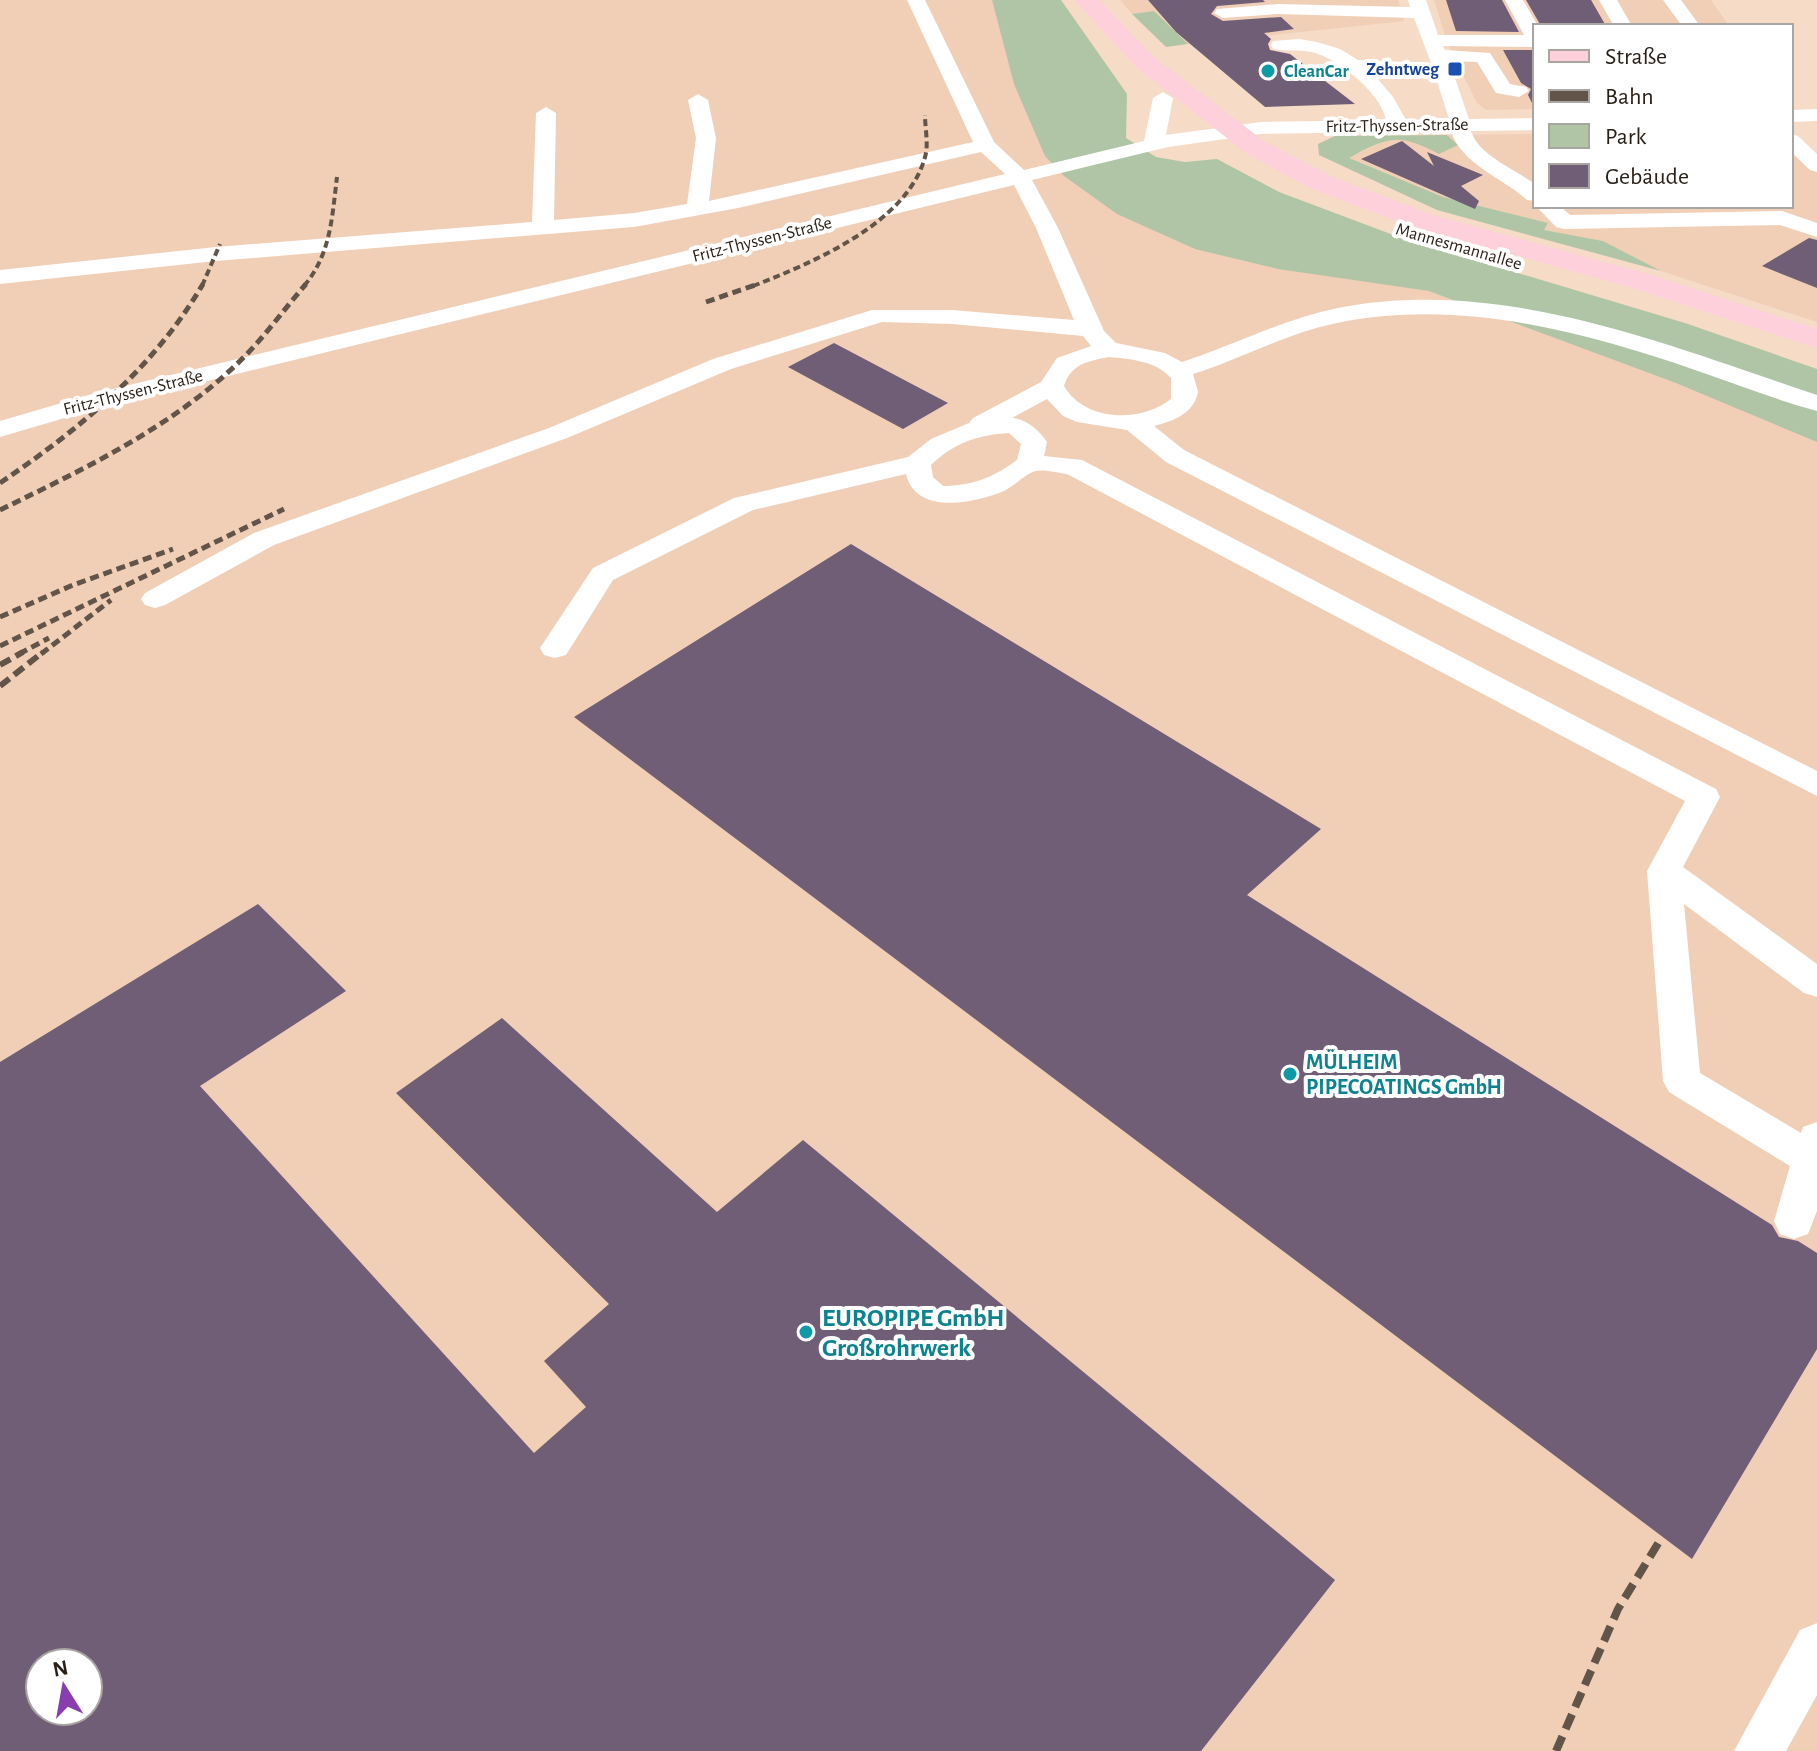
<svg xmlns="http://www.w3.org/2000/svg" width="1817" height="1751" viewBox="0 0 1817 1751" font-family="'Alegreya Sans',sans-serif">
  <rect width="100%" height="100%" fill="#f6dbc7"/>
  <path fill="#f0cfb6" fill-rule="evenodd" d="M 0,0 L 992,0 L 1045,156 L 1429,291 L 1817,392 L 1817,1751 L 0,1751 ZM 40,1663 L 88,1663 L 88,1711 L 40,1711 Z
    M 1120,0 L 1398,0 L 1404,21 L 1188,44 L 1154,11 L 1132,14 Z
    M 1434,0 L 1711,0 L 1727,23 L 1723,26 L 1535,26 L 1535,109 L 1486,110 L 1477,103 L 1448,45 Z
    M 1535,134 L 1535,206 L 1791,206 L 1791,150 L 1817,160 L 1817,322 L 1661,271 L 1603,241 L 1543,230 L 1548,223 L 1443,197 L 1348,158 L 1389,139 L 1411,139 L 1440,153 L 1458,144 L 1447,135 Z"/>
  <path fill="#afc5a5" d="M 992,0 L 1061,0 L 1127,94 L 1126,138 L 1156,157 L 1185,162 L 1217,159 L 1279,192 L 1404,239 L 1685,323 L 1817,369 L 1817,442 L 1676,383 L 1429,291 L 1278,269 L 1195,249 L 1117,214 L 1064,176 L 1045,156 L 1014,84 Z
    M 1154,11 L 1188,44 L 1166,47 L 1132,14 Z
    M 1447,135 L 1458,145 L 1439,154 C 1399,133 1389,136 1349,158 L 1443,197 L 1548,223 L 1544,230 L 1603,241 L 1661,271 L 1437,210 L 1319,155 L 1318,144 L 1335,136 Z"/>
  <path fill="#6f5e75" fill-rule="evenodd" d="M 1148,0 L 1263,0 L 1265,2 L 1217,6 L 1211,14 L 1223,21 L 1281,17 L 1294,29 L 1264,33 L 1271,39 L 1268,44 L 1270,50 L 1290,54 L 1355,104 L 1265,107 L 1176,32 Z
    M 1446,0 L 1502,0 L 1519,32 L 1456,31 Z
    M 1526,0 L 1591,0 L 1606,26 L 1541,26 Z
    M 1503,50 L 1535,50 L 1535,109 L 1528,95 L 1531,89 L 1521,83 Z
    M 1402,141 L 1434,166 L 1427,152 L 1483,175 L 1461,186 L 1479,201 L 1475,209 L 1361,159 Z
    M 1809,238 L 1817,240 L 1817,288 L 1762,266 Z
    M 834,343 L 948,403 L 903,429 L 788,367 Z
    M 851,544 L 1321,829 L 1247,895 L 1772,1225 L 1779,1237 L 1798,1241 L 1817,1253 L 1817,1349 L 1692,1559 L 574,717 Z
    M 258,904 L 346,991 L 200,1086 L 534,1453 L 586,1407 L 544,1361 L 609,1304 L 396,1093 L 502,1018 L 717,1212 L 803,1140 L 1335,1580 L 1201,1751 L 0,1751 L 0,1062 ZM 40,1663 L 88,1663 L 88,1711 L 40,1711 Z"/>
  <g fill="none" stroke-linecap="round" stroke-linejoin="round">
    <path fill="#fff" fill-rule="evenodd" d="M 907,0 L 925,0 L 994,142 L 1024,170 L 1144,141 L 1153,98 L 1163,92 L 1173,98 L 1166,135 L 1261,122 L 1386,120 C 1382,94 1337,57 1311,52 C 1298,49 1286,52 1273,49 L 1271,45 L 1273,41 L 1299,39 L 1317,42 L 1340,49 L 1358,60 L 1431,63 L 1414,18 L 1278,14 L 1223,18 L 1214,13 L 1217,9 L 1278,4 L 1410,7 L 1408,0 L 1426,0 L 1438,35 L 1524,35 L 1505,0 L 1523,0 L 1538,26 L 1535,26 L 1535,47 L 1443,46 L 1445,50 L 1490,53 L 1510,84 L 1526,87 L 1529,91 L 1519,97 L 1496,93 L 1477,62 L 1449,61 L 1469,119 L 1535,118 L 1535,130 L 1471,131 C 1479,156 1515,169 1535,184 L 1535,201 L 1527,200 C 1503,178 1461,164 1451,131 L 1261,134 L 1168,147 L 1032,180 L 1058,228 L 1104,331 L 1116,343 L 1165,353 L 1182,362 C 1235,345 1283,319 1338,308 C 1502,276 1664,344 1817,395 L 1817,411 C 1776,400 1736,384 1695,370 C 1581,331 1459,298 1337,323 C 1287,333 1241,359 1193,374 L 1198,392 C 1194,413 1174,421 1154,426 L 1184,450 L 1817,771 L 1817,796 L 1166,462 L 1127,430 L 1077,422 L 1063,416 L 1047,399 L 1012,418 C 1026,419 1039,430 1047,442 L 1044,456 L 1082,460 L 1716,789 L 1720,797 L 1683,867 L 1817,964 L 1817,997 L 1804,993 L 1684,904 L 1700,1073 L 1801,1133 L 1803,1127 L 1817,1122 L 1817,1211 L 1808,1234 L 1794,1239 L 1780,1234 L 1774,1221 L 1790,1166 L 1669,1092 L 1663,1081 L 1647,871 L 1685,801 L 1067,474 C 1059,473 1044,469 1036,471 C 1025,474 1014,486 1004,491 C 975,503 916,516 906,474 L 753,510 L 613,580 L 566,655 L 555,658 L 544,655 L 540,648 L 593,568 L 734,498 L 908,457 L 931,439 L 969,423 L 973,418 L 1041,382 L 1057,358 L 1091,346 L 1083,336 L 952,324 L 882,322 L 731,369 L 567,438 L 274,545 L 165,605 L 155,608 L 145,605 L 141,599 L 145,593 L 254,533 L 549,428 L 713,359 L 872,310 L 952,310 L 1074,320 L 1036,228 L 1014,185 L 109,405 L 0,437 L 0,421 L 92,394 L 1005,174 L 981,152 L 738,208 L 634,227 L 216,261 L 0,284 L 0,270 L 216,247 L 532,222 L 536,113 L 546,107 L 556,113 L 554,220 L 634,213 L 687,204 L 696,138 L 688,100 L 698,94 L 708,100 L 716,138 L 709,201 L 973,142 ZM 1372,72 L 1435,75 L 1449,119 L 1406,120 L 1393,97 ZM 1109,357 C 1131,359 1156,361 1171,378 L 1171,399 C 1141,423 1085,422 1064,386 C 1071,364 1088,361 1109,357 ZM 1009,433 L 1021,444 L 1017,460 C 994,477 972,486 943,486 L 933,477 L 931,465 C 954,443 977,435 1009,433 Z
      M 1599,0 L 1617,0 L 1632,26 L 1614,26 Z
      M 1663,0 L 1681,0 L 1700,26 L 1682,26 Z
      M 1817,109 L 1817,121 L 1791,122 L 1791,110 Z
      M 1791,134 L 1798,136 L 1817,154 L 1817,172 L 1810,170 L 1791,152 Z
      M 1536,206 L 1560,206 L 1570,215 L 1782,211 L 1817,223 L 1817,237 L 1780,225 L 1564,229 L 1556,227 Z
      M 1817,1623 L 1817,1695 L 1786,1751 L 1734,1751 L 1800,1630 Z"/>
    <path fill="#fdd0dc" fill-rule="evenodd" d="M 1075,0 L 1100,0 L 1154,57 L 1264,141 L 1333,177 L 1430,214 L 1652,275 L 1817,329 L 1817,348 L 1630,287 L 1410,226 L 1313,189 L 1246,153 L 1136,67 Z"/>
    <path stroke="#625448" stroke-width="4" stroke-dasharray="7 4" stroke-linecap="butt" d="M 202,286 L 220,244
      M 304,286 C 331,254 332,217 337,177
      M 753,286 C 812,263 911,222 926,153 C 928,141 925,127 925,115"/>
    <path stroke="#625448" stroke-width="5" stroke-dasharray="9 5" stroke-linecap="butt" d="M 706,302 L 758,284
      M 0,483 C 81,428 153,369 203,284
      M 0,510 C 86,468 179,424 247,354 C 268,332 286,307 306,284
      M 0,617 L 73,585 L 173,549
      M 0,646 L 284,509
      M 19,654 L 49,638
      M 41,654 L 111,600"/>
    <path stroke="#625448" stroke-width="6" stroke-dasharray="12 6" stroke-linecap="butt" d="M 0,665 L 23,652
      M 0,686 L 43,652"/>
    <path stroke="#625448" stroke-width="8" stroke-dasharray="16 8" stroke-linecap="butt" d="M 1556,1751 L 1618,1609 L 1662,1537"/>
  </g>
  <rect fill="#1a4fb4" stroke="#fff" stroke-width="3" x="1447" y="61" width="16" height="16" rx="4"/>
  <g fill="#0f9aa8" stroke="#fff" stroke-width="3">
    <circle cx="1268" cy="71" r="8"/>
    <circle cx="1290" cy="1074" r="8"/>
    <circle cx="806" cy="1332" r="8"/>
  </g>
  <g text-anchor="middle" stroke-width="8" stroke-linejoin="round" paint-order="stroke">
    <g font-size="18" font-weight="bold" fill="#164399" stroke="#fff" text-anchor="end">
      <text x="1439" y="75">Zehntweg</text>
    </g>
    <g font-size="18" font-weight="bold" fill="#0d838f" stroke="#fff" text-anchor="start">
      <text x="1284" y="77">CleanCar</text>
    </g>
    <g font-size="18" fill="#281f17" stroke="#fff">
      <text transform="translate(1397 125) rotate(-1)" y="6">Fritz-Thyssen-Straße</text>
      <text transform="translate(762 239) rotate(-14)" y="6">Fritz-Thyssen-Straße</text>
      <text transform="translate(1459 246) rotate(16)" y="6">Mannesmannallee</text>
      <text transform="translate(133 392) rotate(-14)" y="6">Fritz-Thyssen-Straße</text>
    </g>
    <g font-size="22" font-weight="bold" fill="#0d838f" stroke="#fff" text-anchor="start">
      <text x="1306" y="1069">MÜLHEIM<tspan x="1306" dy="25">PIPECOATINGS GmbH</tspan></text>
    </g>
    <g font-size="26" font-weight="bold" fill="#0d838f" stroke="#fff" text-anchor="start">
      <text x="822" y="1326">EUROPIPE GmbH<tspan x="822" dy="30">Großrohrwerk</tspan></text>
    </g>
  </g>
  <rect x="1533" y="24" width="260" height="184" fill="#ffffff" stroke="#a9a5a2" stroke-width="2"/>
  <rect x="1549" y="50" width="40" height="12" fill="#fdd0dc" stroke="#a9a5a2" stroke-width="2"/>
  <text x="1605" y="64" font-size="24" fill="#281f17">Straße</text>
  <rect x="1549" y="90" width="40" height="12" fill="#625448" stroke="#a9a5a2" stroke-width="2"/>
  <text x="1605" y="104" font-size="24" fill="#281f17">Bahn</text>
  <rect x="1549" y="124" width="40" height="24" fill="#afc5a5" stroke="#a9a5a2" stroke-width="2"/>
  <text x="1605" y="144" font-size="24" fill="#281f17">Park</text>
  <rect x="1549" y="164" width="40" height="24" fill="#6f5e75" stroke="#a9a5a2" stroke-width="2"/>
  <text x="1605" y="184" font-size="24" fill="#281f17">Gebäude</text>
  <g transform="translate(64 1687) rotate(349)"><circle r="38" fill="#ffffff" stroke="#a9a5a2" stroke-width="2"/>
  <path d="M0-6L14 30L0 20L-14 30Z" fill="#893eb0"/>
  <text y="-12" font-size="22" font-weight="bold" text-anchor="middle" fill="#281f17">N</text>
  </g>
</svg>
